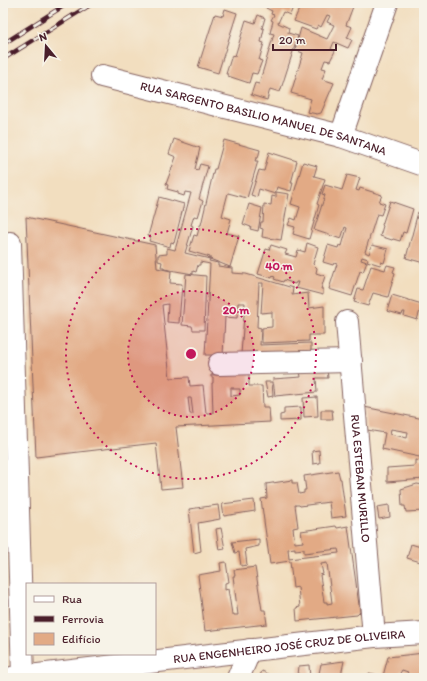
<svg xmlns="http://www.w3.org/2000/svg" width="427" height="681" viewBox="0 0 427 681" font-family="Itim,sans-serif">
  <rect width="100%" height="100%" fill="#f7f3e8"/>
  <filter id="ink" filterUnits="userSpaceOnUse"><feTurbulence type="fractalNoise" baseFrequency=".025" numOctaves="2"/><feDisplacementMap in="SourceGraphic" scale="8" xChannelSelector="R" yChannelSelector="G"/><feConvolveMatrix kernelMatrix="1 2 1 2 8 2 1 2 1" color-interpolation-filters="sRGB"/></filter>
  <filter id="wash" filterUnits="userSpaceOnUse"><feTurbulence type="fractalNoise" baseFrequency=".012" numOctaves="4" result="noise"/><feDisplacementMap in="SourceGraphic" scale="16" xChannelSelector="R" yChannelSelector="G"/><feGaussianBlur stdDeviation="0.9" result="paint"/><feColorMatrix in="noise" values="0 0 0 0 0 0 0 0 0 0 0 0 0 0 0 0 0 1.4 0 .05"/><feComposite in="paint" operator="in"/></filter>
  <g filter="url(#wash)">
    <rect width="100%" height="100%" fill="#f2debf"/>
    <g id="blocks">
      <path fill="#e2aa85" fill-rule="evenodd" d="M 268,3 L 352,3 L 354,4 L 346,25 L 352,27 L 347,38 L 352,40 L 348,48 L 334,42 L 331,49 L 335,51 L 330,61 L 325,60 L 322,68 L 326,69 L 322,79 L 334,83 L 321,113 L 317,114 L 307,112 L 311,99 L 291,93 L 303,53 L 295,50 L 301,28 L 327,39 L 334,25 L 327,22 L 330,16 L 327,15 L 321,27 L 318,25 L 316,29 L 294,21 L 299,9 L 293,7 L 290,15 L 283,12 L 278,23 L 289,28 L 288,33 L 298,36 L 280,92 L 270,89 L 267,100 L 251,95 L 255,83 L 259,84 L 274,34 L 270,33 L 273,21 L 271,20 L 274,15 L 271,14 L 272,11 L 266,8 Z
        M 225,9 L 237,13 L 218,73 L 198,67 L 215,14 L 223,16 Z
        M 258,15 L 265,18 L 262,28 L 264,29 L 261,42 L 264,43 L 259,60 L 262,61 L 257,74 L 252,73 L 249,83 L 228,76 L 228,74 L 226,74 L 232,55 L 235,56 L 246,20 L 255,23 Z
        M 174,139 L 200,148 L 195,169 L 198,170 L 200,164 L 208,166 L 199,199 L 203,201 L 198,217 L 194,216 L 191,225 L 193,226 L 185,253 L 210,259 L 210,257 L 189,251 L 194,235 L 197,236 L 200,225 L 201,225 L 214,169 L 216,169 L 224,140 L 260,150 L 258,158 L 256,158 L 255,161 L 258,161 L 247,198 L 228,193 L 222,216 L 231,219 L 227,233 L 239,236 L 230,267 L 210,259 L 209,261 L 218,263 L 218,266 L 232,268 L 232,273 L 246,274 L 293,288 L 292,295 L 308,293 L 309,308 L 324,306 L 324,335 L 309,335 L 309,341 L 262,343 L 262,328 L 272,327 L 272,312 L 261,313 L 263,283 L 259,283 L 257,327 L 261,328 L 260,345 L 311,343 L 311,351 L 241,354 L 245,303 L 238,303 L 237,318 L 225,317 L 223,355 L 205,355 L 210,264 L 200,262 L 200,265 L 198,265 L 196,272 L 193,271 L 193,274 L 164,269 L 164,267 L 161,267 L 162,262 L 158,261 L 158,255 L 167,254 L 167,248 L 175,250 L 191,193 L 185,192 L 184,196 L 178,194 L 178,192 L 167,189 L 168,185 L 166,184 L 176,157 L 169,154 Z
        M 269,152 L 297,161 L 291,183 L 293,183 L 291,191 L 277,187 L 275,194 L 259,189 L 257,197 L 251,195 L 259,170 L 264,171 Z
        M 303,162 L 317,166 L 314,176 L 325,179 L 317,204 L 319,205 L 309,239 L 293,234 L 295,227 L 288,225 L 291,218 L 296,220 L 300,207 L 291,204 Z
        M 347,175 L 360,178 L 356,190 L 359,191 L 360,188 L 382,195 L 379,202 L 385,204 L 381,215 L 377,214 L 365,252 L 369,254 L 372,245 L 388,249 L 384,263 L 381,262 L 380,265 L 367,261 L 368,259 L 362,257 L 361,260 L 367,262 L 363,272 L 360,271 L 352,296 L 329,289 L 337,264 L 334,263 L 333,265 L 323,262 L 328,245 L 338,248 L 339,245 L 342,246 L 347,228 L 345,227 L 341,239 L 314,230 L 325,195 L 322,194 L 325,185 L 342,190 Z
        M 276,192 L 289,194 L 281,240 L 262,237 L 263,229 L 260,228 L 261,222 L 263,222 L 264,204 L 271,205 L 272,196 L 276,197 Z
        M 159,197 L 184,204 L 174,243 L 171,242 L 170,247 L 149,241 L 151,236 L 148,236 Z
        M 390,201 L 413,209 L 406,233 L 403,232 L 400,241 L 393,239 L 392,240 L 380,236 L 383,226 L 382,225 Z
        M 249,204 L 262,208 L 258,231 L 250,229 L 251,227 L 243,224 Z
        M 418,212 L 424,214 L 424,263 L 406,258 Z
        M 26,217 L 155,245 L 157,268 L 171,271 L 170,283 L 182,284 L 179,323 L 167,322 L 168,304 L 162,305 L 170,378 L 189,377 L 190,386 L 203,385 L 206,413 L 213,413 L 212,383 L 213,383 L 213,377 L 211,377 L 211,375 L 249,373 L 249,386 L 262,386 L 263,407 L 269,407 L 270,422 L 176,427 L 183,487 L 161,489 L 156,443 L 36,457 ZM 231,387 L 233,387 L 233,389 L 240,389 L 240,395 L 231,396 ZM 188,398 L 191,398 L 193,414 L 190,414 Z
        M 307,243 L 318,247 L 313,264 L 317,268 L 316,273 L 325,276 L 321,289 L 323,289 L 323,295 L 296,288 L 298,282 L 296,282 L 295,284 L 284,280 L 283,282 L 274,279 L 275,277 L 272,276 L 272,278 L 258,274 L 266,249 L 269,250 L 271,245 L 287,250 L 285,254 L 296,257 L 298,250 L 305,252 Z
        M 387,265 L 395,267 L 393,272 L 395,273 L 388,297 L 373,293 L 368,306 L 354,302 L 358,289 L 363,290 L 371,266 L 385,270 Z
        M 186,274 L 206,276 L 204,330 L 193,330 L 192,326 L 182,325 Z
        M 392,295 L 422,304 L 417,320 L 404,316 L 405,312 L 403,312 L 402,315 L 387,311 Z
        M 327,369 L 328,378 L 316,378 L 317,392 L 275,396 L 273,379 L 301,377 L 300,371 Z
        M 265,382 L 272,382 L 273,396 L 268,397 Z
        M 317,397 L 318,416 L 304,417 L 303,398 Z
        M 301,407 L 301,420 L 280,421 L 280,415 L 284,414 L 284,408 Z
        M 364,407 L 424,419 L 424,458 L 382,449 L 385,433 L 367,430 ZM 391,429 L 408,432 L 407,438 L 390,434 Z
        M 321,410 L 332,410 L 333,419 L 321,419 Z
        M 319,450 L 320,463 L 313,464 L 312,451 Z
        M 415,460 L 423,461 L 424,479 L 387,482 L 387,468 L 415,466 Z
        M 338,471 L 340,479 L 341,479 L 346,516 L 331,518 L 329,502 L 300,506 L 299,505 L 295,505 L 298,527 L 293,528 L 295,543 L 303,542 L 301,531 L 336,526 L 337,528 L 348,526 L 360,612 L 357,615 L 297,621 L 296,608 L 300,607 L 298,587 L 293,588 L 290,561 L 270,564 L 261,499 L 267,498 L 266,484 L 292,480 L 292,483 L 297,483 L 299,494 L 304,493 L 304,490 L 306,490 L 304,476 ZM 295,548 L 295,550 L 304,549 L 304,553 L 338,549 L 339,553 L 289,559 L 288,549 ZM 327,563 L 332,603 L 327,604 L 327,602 L 324,602 L 320,575 L 323,574 L 321,564 Z
        M 417,484 L 424,485 L 424,511 L 406,512 L 405,506 L 402,506 L 401,489 Z
        M 254,500 L 255,511 L 224,516 L 222,504 Z
        M 218,505 L 220,519 L 198,523 L 201,551 L 194,553 L 189,509 Z
        M 389,505 L 390,517 L 379,519 L 377,507 Z
        M 221,528 L 225,549 L 219,550 L 216,529 Z
        M 259,539 L 259,546 L 245,549 L 247,565 L 241,566 L 239,552 L 235,553 L 232,542 Z
        M 411,544 L 424,548 L 424,563 L 407,558 Z
        M 226,562 L 229,582 L 225,583 L 225,590 L 228,589 L 232,614 L 234,614 L 234,615 L 238,615 L 233,576 L 235,576 L 234,570 L 255,567 L 262,610 L 265,610 L 267,624 L 205,631 L 198,575 L 221,571 L 220,563 Z
        M 424,653 L 424,678 L 404,678 L 408,672 L 402,670 L 397,678 L 368,678 L 369,673 L 383,676 L 388,657 Z
        M 344,661 L 341,675 L 351,678 L 318,678 L 321,664 Z
        M 309,665 L 310,678 L 281,678 L 281,674 L 298,675 L 299,666 Z
        M 262,671 L 277,678 L 259,678 Z"/>
    </g>
  </g>
  <g filter="url(#ink)">
    <use href="#blocks" fill-opacity="0" stroke="#85625f" stroke-width="1"/>
    <g fill="none" stroke-linecap="round" stroke-linejoin="round">
      <g stroke="#85625f" stroke-width="24">
        <g id="minor">
          <path id="s1" d="M 102,76 L 341,136 L 424,165"/>
          <path d="M 341,136 L 387,3"/>
          <path d="M 10,243 L 23,677"/>
          <path id="s2" d="M 347,322 L 374,636"/>
          <path d="M 219,364 L 351,361"/>
          <path d="M 238,678 L 250,650"/>
        </g>
      </g>
      <g stroke="#85625f" stroke-width="24">
        <g id="major">
          <path id="s3" d="M 12,678 L 374,636 L 424,633"/>
        </g>
      </g>
      <use href="#minor" stroke="#fff" stroke-width="22"/>
      <use href="#major" stroke="#fff" stroke-width="22"/>
      <g stroke="#4a1f2b" stroke-width="4.5">
        <path id="rail" d="M 3,44 L 68,3
          M 3,59 L 93,3"/>
      </g>
      <use href="#rail" stroke="#f7f3e8" stroke-width="3" stroke-dasharray="9" stroke-linecap="butt"/>
    </g>
  </g>
  <circle cx="191" cy="354" r="63" fill="#c2185b" fill-opacity=".12"/>
  <g fill="none" stroke="#c2185b" stroke-width="2" stroke-dasharray="2 4">
    <circle cx="191" cy="354" r="63"/>
    <circle cx="191" cy="354" r="125"/>
  </g>
  <g text-anchor="middle" stroke-width="3" stroke-linejoin="round" paint-order="stroke">
    <g font-size="12" fill="#4a1f2b" stroke="#f7f3e8">
      <text dy="4" stroke="none"><textPath href="#s1" startOffset="167">RUA SARGENTO BASILIO MANUEL DE SANTANA</textPath></text>
      <text dy="4" stroke="none"><textPath href="#s2" startOffset="157">RUA ESTEBAN MURILLO</textPath></text>
      <text dy="4" stroke="none"><textPath href="#s3" startOffset="279">RUA ENGENHEIRO JOSÉ CRUZ DE OLIVEIRA</textPath></text>
    </g>
  </g>
  <circle cx="191" cy="354" r="6" fill="#c2185b" stroke="#f7f3e8" stroke-width="2"/>
  <g font-size="12" text-anchor="middle" font-weight="bold" fill="#c2185b" stroke="#f7f3e8" stroke-width="3" stroke-linejoin="round" paint-order="stroke">
    <text x="279" y="270">40 m</text>
    <text x="236" y="314">20 m</text>
  </g>
  <rect width="427" height="681" fill="none" stroke="#f7f3e8" stroke-width="16"/>
  <rect x="26" y="583" width="130" height="72" fill="#f7f3e8" stroke="#b29e9c"/>
  <rect x="34" y="596" width="20" height="6" fill="#ffffff" stroke="#b29e9c"/>
  <text x="62" y="603" font-size="12" fill="#4a1f2b">Rua</text>
  <rect x="34" y="616" width="20" height="6" fill="#4a1f2b" stroke="#b29e9c"/>
  <text x="62" y="623" font-size="12" fill="#4a1f2b">Ferrovia</text>
  <rect x="34" y="633" width="20" height="12" fill="#e2aa85" stroke="#b29e9c"/>
  <text x="62" y="643" font-size="12" fill="#4a1f2b">Edifício</text>
  <g transform="translate(46 46) rotate(342)" stroke="#f7f3e8" stroke-width="3" paint-order="stroke">
  <path d="M0-3L7 15L0 10L-7 15Z" fill="#4a1f2b"/>
  <text y="-6" font-size="11" font-weight="bold" text-anchor="middle" fill="#4a1f2b">N</text>
  </g>
  <path d="M273 44v6h63v-6" fill="none" stroke="#4a1f2b" stroke-width="2"/>
  <text x="279" y="44" font-size="12" fill="#4a1f2b" stroke="#f7f3e8" stroke-width="3" paint-order="stroke">20 m</text>
</svg>
